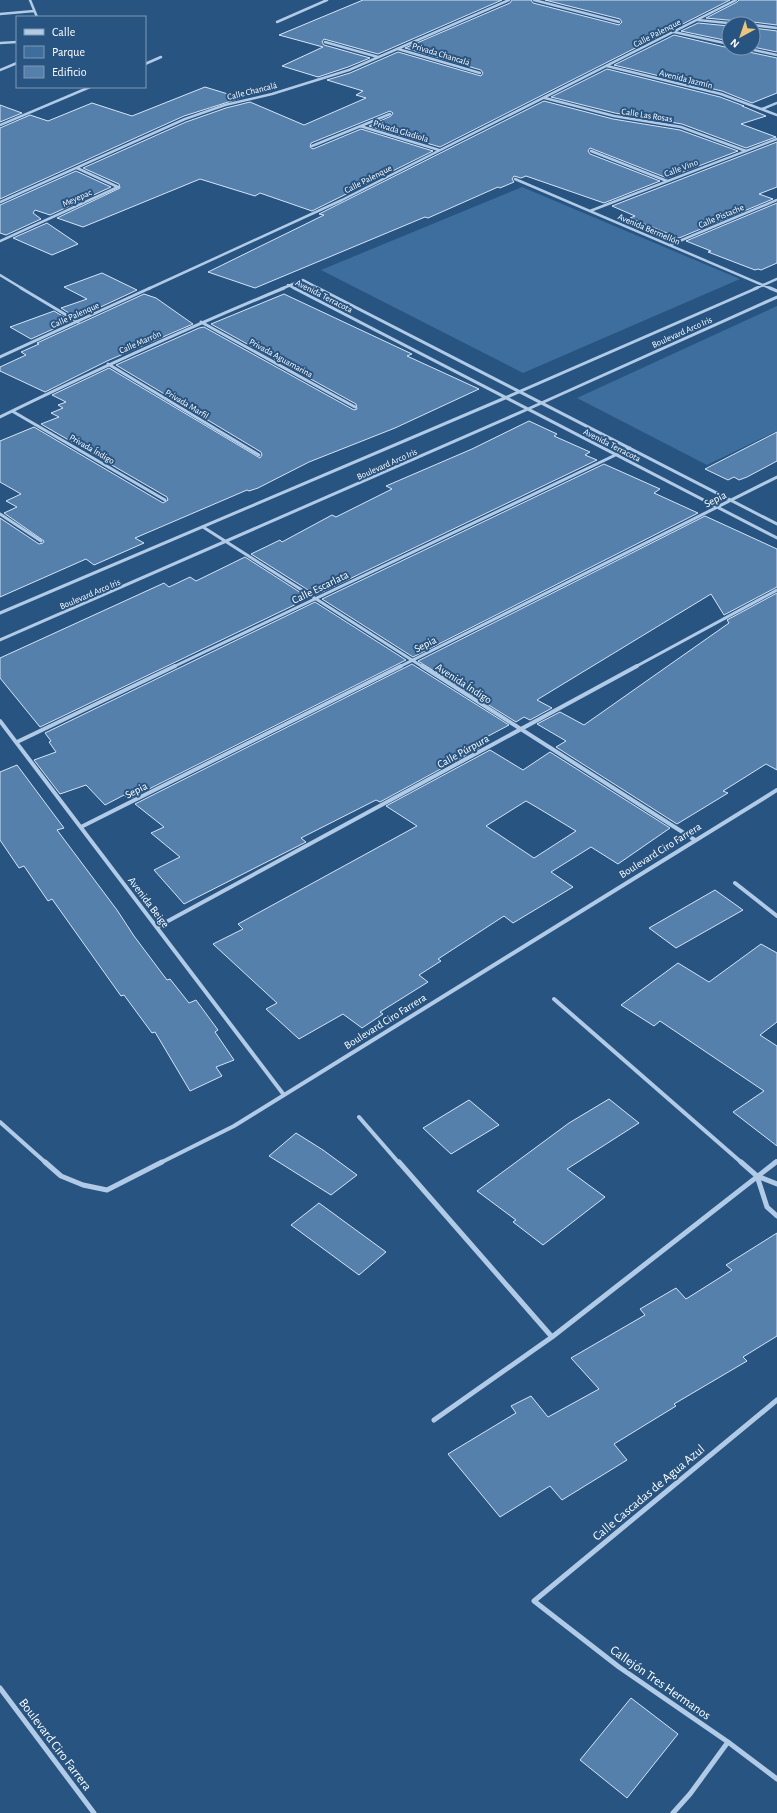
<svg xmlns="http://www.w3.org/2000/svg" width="777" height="1813" viewBox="0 0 777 1813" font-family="'Alegreya Sans',sans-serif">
  <rect width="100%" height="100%" fill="#285481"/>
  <path fill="#3d6e9e" d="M 522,187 L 740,279 L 523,373 L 321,270 Z
    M 777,306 L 777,431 L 707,465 L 577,398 Z"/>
  <path fill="#5580ac" stroke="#d4e4f5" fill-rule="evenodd" d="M 363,0 L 502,0 L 378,54 L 324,39 L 322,42 L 324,45 L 370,58 L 348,67 L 318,77 L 282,66 L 323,47 L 279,35 Z
    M 512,0 L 531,0 L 533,3 L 619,25 L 622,22 L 620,19 L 545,0 L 730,0 L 440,147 L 369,126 L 391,116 L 393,113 L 390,111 L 311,143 L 310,147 L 313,149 L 361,129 L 433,151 L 312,211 L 260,193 L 255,196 L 200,179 L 83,227 L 57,218 L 120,188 L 119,184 L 83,168 L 186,122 L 226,108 L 250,102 L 304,125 L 366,98 L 356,95 L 363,91 L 327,80 L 350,73 L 398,52 L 481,76 L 483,73 L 481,70 L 405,48 L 510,3 Z
    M 739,0 L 777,0 L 777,25 L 753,22 L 741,24 L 738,21 L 706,18 L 737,2 Z
    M 698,23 L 729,26 L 729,41 L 681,31 Z
    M 753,28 L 777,31 L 777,52 L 753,47 Z
    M 674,35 L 729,48 L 742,48 L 744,51 L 777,58 L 777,93 L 752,103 L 722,91 L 614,65 Z
    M 607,69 L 720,97 L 744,106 L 742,106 L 766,116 L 741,124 L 776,137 L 746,148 L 682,124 L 615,113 L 551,97 Z
    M 205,87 L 241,98 L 184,116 L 0,199 L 0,128 L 30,115 L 48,121 L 92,103 L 132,116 Z
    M 544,101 L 613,119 L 680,130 L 738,151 L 667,178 L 590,148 L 588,151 L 590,154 L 660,181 L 604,203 L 526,176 L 521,178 L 514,176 L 512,179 L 514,182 L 500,188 L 498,187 L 428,218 L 425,217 L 255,288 L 208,272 L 324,215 L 319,214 Z
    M 0,105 L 22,113 L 0,122 Z
    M 777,142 L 777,187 L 759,194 L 773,199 L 679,238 L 630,218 L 635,216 L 612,206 Z
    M 76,171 L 111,187 L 50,215 L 35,210 L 33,213 L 41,219 L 6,235 L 0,233 L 0,205 Z
    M 777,203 L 777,263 L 761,270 L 758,269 L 755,270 L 708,252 L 711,251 L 686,241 Z
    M 47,223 L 78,244 L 52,255 L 13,238 Z
    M 102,273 L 137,290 L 77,318 L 61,308 L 87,299 L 64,287 Z
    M 144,294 L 156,298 L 193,324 L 107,361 L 45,392 L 0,371 L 0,367 L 26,355 L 21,352 L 39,344 L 37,343 Z
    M 284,294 L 412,354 L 407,356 L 479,389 L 395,428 L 309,462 L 258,488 L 249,491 L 247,490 L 135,538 L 144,543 L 94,565 L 86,559 L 0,597 L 0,518 L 39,544 L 43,543 L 44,541 L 4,513 L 17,507 L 6,501 L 21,494 L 0,482 L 0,441 L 34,427 L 163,503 L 168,500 L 167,497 L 41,424 L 59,417 L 51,413 L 63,408 L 58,405 L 66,402 L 52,395 L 109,368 L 260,458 L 262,455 L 261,452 L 116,365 L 199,328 L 204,327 L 354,410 L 357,409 L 356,404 L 211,324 Z
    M 54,311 L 71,321 L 31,339 L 10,327 Z
    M 529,421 L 557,434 L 554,436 L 590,452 L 585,455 L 597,460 L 316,595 L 251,554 L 280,540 L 282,542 L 332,515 L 336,517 L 392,489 L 386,486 L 472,449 Z
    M 777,432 L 777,461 L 747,477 L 739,480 L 734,477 L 728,480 L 705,469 Z
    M 604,464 L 660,489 L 654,493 L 698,513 L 413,657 L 322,599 Z
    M 705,516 L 777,549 L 777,587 L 724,615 L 711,594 L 540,698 L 537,700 L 552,708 L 530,720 L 524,717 L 516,722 L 418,661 Z
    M 245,557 L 309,598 L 40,727 L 0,678 L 0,658 L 164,583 L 169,587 L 190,577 L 196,581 Z
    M 777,593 L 777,770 L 766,764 L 723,791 L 728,793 L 677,824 L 556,747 L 566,741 L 537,724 L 560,712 L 584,725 L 729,623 L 727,620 Z
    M 315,602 L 406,660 L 129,799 L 124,795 L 105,805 L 86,785 L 60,794 L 34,760 L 56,752 L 49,742 L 51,741 L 45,733 Z
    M 412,664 L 509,725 L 477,742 L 483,746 L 380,802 L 376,800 L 301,838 L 306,842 L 184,904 L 154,870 L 180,857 L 151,833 L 164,827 L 135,804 Z
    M 490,750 L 523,770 L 550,752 L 670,828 L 618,864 L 591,847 L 551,872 L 573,887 L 513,923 L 504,916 L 438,959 L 441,961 L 419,975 L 428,982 L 380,1012 L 383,1014 L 362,1028 L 343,1014 L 299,1039 L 266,1009 L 277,1003 L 213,944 L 243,929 L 238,924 L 417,826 L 386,806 ZM 526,801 L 538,808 L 576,831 L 534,858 L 486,826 Z
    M 17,765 L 64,828 L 57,830 L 117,910 L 134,936 L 167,980 L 170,979 L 189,1003 L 196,1000 L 218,1030 L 215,1032 L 234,1060 L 216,1067 L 222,1076 L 190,1091 L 155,1032 L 152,1033 L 124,995 L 121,996 L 52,899 L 48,901 L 24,866 L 19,868 L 0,840 L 0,772 Z
    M 715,890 L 743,910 L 676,948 L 649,928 Z
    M 761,944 L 777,953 L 777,1022 L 760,1035 L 777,1046 L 777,1146 L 733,1112 L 764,1091 L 660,1021 L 654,1026 L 621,1005 L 678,963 L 709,982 Z
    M 609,1099 L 639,1123 L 567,1169 L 605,1197 L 543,1245 L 513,1222 L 516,1220 L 477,1191 L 569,1123 Z
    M 469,1100 L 499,1125 L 451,1154 L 423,1128 Z
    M 296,1133 L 323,1150 L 357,1175 L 331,1195 L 269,1156 Z
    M 319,1203 L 386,1252 L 359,1275 L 291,1225 Z
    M 777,1233 L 777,1336 L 743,1357 L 747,1361 L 674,1404 L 676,1406 L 614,1444 L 627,1460 L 562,1500 L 550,1486 L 500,1517 L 448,1454 L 516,1413 L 511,1406 L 531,1396 L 548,1417 L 599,1389 L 571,1358 L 645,1315 L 640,1309 L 676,1288 L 686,1299 L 732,1270 L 726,1265 Z
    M 631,1698 L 678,1734 L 627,1798 L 580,1760 Z"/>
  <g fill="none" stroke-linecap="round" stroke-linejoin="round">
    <path stroke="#b1cbe6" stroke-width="2.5" d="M 30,0 L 37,17
      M 534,0 L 619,22
      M 0,14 L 34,11
      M 698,20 L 738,24
      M 277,22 L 327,0
      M 753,25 L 777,28
      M 674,32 L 729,44
      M 325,42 L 378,57
      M 0,43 L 17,42
      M 745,48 L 777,55
      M 398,49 L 480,73
      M 145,64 L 161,57
      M 607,66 L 721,94 L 777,115
      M 0,70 L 17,63
      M 545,98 L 614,116 L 681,127 L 746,151
      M 762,109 L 777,103
      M 0,125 L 90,87
      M 360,126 L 439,150
      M 312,146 L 390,114
      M 591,151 L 667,181
      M 77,168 L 118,187
      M 515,179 L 772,289
      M 0,202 L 185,119 L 225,105 L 272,94 L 349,70 L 509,0
      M 590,211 L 777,139
      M 0,241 L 118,187
      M 670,245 L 777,200
      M 0,275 L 23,289
      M 288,285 L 296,289
      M 148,289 L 342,200 L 736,0
      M 281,289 L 303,280 L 320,289
      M 754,289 L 777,279"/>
    <path stroke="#b1cbe6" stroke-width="3" d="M 21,288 L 78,322
      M 294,288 L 777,538
      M 318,288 L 777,524
      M 770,288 L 777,291
      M 201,322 L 355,407
      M 0,357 L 150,288
      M 108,364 L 259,455
      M 12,411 L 165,500
      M 0,417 C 94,371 187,328 284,288
      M 0,514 L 41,541
      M 203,527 L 423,667
      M 0,613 L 505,398 L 757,288
      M 0,640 L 528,409 L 777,297
      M 173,667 L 630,448
      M 399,667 L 777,477
      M 635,667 L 777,590"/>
    <path stroke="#b1cbe6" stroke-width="4" d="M 422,666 L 695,840
      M 0,721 L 284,1095
      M 17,742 L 175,666
      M 81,827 L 401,666
      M 735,883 L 777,916
      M 157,927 L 637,666
      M 554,999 L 742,1163
      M 359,1117 L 399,1163
      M 0,1122 L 46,1163
      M 160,1163 L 234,1126 L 777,790
      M 774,1163 L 777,1161"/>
    <path stroke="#b1cbe6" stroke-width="5" d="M 45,1162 L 61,1176 L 83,1185 L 107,1190 L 162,1162
      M 399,1162 L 552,1337
      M 741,1162 L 757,1176 L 777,1184
      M 757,1176 L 767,1207 L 777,1216
      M 777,1400 L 534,1601 L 619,1667 L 728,1742 L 777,1779
      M 434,1420 L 552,1337 L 776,1162
      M 0,1688 L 94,1813
      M 673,1813 L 690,1794 L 728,1742"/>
  </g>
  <g text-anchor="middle" stroke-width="4" stroke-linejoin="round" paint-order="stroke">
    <g font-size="9" fill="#fff" stroke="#285481">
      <text transform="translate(657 33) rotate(-27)" y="3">Calle Palenque</text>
      <text transform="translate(441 54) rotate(17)" y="3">Privada Chancalá</text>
      <text transform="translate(686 79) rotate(14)" y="3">Avenida Jazmín</text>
      <text transform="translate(252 91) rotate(-14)" y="3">Calle Chancalá</text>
      <text transform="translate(647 115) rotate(9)" y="3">Calle Las Rosas</text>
      <text transform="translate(401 131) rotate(17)" y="3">Privada Gladiola</text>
      <text transform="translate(681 168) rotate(-21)" y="3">Calle Vino</text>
      <text transform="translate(368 179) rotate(-27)" y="3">Calle Palenque</text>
      <text transform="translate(77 198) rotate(-24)" y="3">Meyepac</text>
      <text transform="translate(721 216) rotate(-23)" y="3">Calle Pistache</text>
      <text transform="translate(649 229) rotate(23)" y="3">Avenida Bermellón</text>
      <text transform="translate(324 296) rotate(27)" y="3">Avenida Terracota</text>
      <text transform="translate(75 315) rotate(-24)" y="3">Calle Palenque</text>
      <text transform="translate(682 332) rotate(-24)" y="3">Boulevard Arco Iris</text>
      <text transform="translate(140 342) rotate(-24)" y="3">Calle Marrón</text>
      <text transform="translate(281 358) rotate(29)" y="3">Privada Aguamarina</text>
      <text transform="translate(187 404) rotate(31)" y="3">Privada Marfil</text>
      <text transform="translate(612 445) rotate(27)" y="3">Avenida Terracota</text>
      <text transform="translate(92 449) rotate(30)" y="3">Privada Índigo</text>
      <text transform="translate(387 464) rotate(-24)" y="3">Boulevard Arco Iris</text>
      <text transform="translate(90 594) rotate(-23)" y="3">Boulevard Arco Iris</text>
    </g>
    <g font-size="11" fill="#fff" stroke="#285481">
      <text transform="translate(715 499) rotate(-27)" y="4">Sepia</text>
      <text transform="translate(320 587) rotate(-26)" y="4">Calle Escarlata</text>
      <text transform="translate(425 644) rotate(-27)" y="4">Sepia</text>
      <text transform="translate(464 683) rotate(33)" y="4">Avenida Índigo</text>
      <text transform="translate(463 751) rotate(-29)" y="4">Calle Púrpura</text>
      <text transform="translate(136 790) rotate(-27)" y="4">Sepia</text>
      <text transform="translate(660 850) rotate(-32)" y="4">Boulevard Ciro Farrera</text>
      <text transform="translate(149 902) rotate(53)" y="4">Avenida Beige</text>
      <text transform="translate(385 1021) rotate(-32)" y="4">Boulevard Ciro Farrera</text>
    </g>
    <g font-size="13" fill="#fff" stroke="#285481">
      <text transform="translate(648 1492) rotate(-40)" y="5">Calle Cascadas de Agua Azul</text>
      <text transform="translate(661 1682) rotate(35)" y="5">Callejón Tres Hermanos</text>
      <text transform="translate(56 1744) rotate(53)" y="5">Boulevard Ciro Farrera</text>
    </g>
  </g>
  <rect x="16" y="16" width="130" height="72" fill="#285481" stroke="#7e98b3"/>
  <rect x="24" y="29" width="20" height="6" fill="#b1cbe6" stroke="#7e98b3"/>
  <text x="52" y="36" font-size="12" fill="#ffffff">Calle</text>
  <rect x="24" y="46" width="20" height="12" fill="#3d6e9e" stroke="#7e98b3"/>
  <text x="52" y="56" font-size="12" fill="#ffffff">Parque</text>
  <rect x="24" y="66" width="20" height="12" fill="#5580ac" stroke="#7e98b3"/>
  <text x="52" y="76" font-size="12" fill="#ffffff">Edificio</text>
  <g transform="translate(741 36) rotate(220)"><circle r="19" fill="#285481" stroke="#7e98b3"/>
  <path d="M0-3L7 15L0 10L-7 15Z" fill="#edc578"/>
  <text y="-6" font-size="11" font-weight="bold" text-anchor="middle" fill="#ffffff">N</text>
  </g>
</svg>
